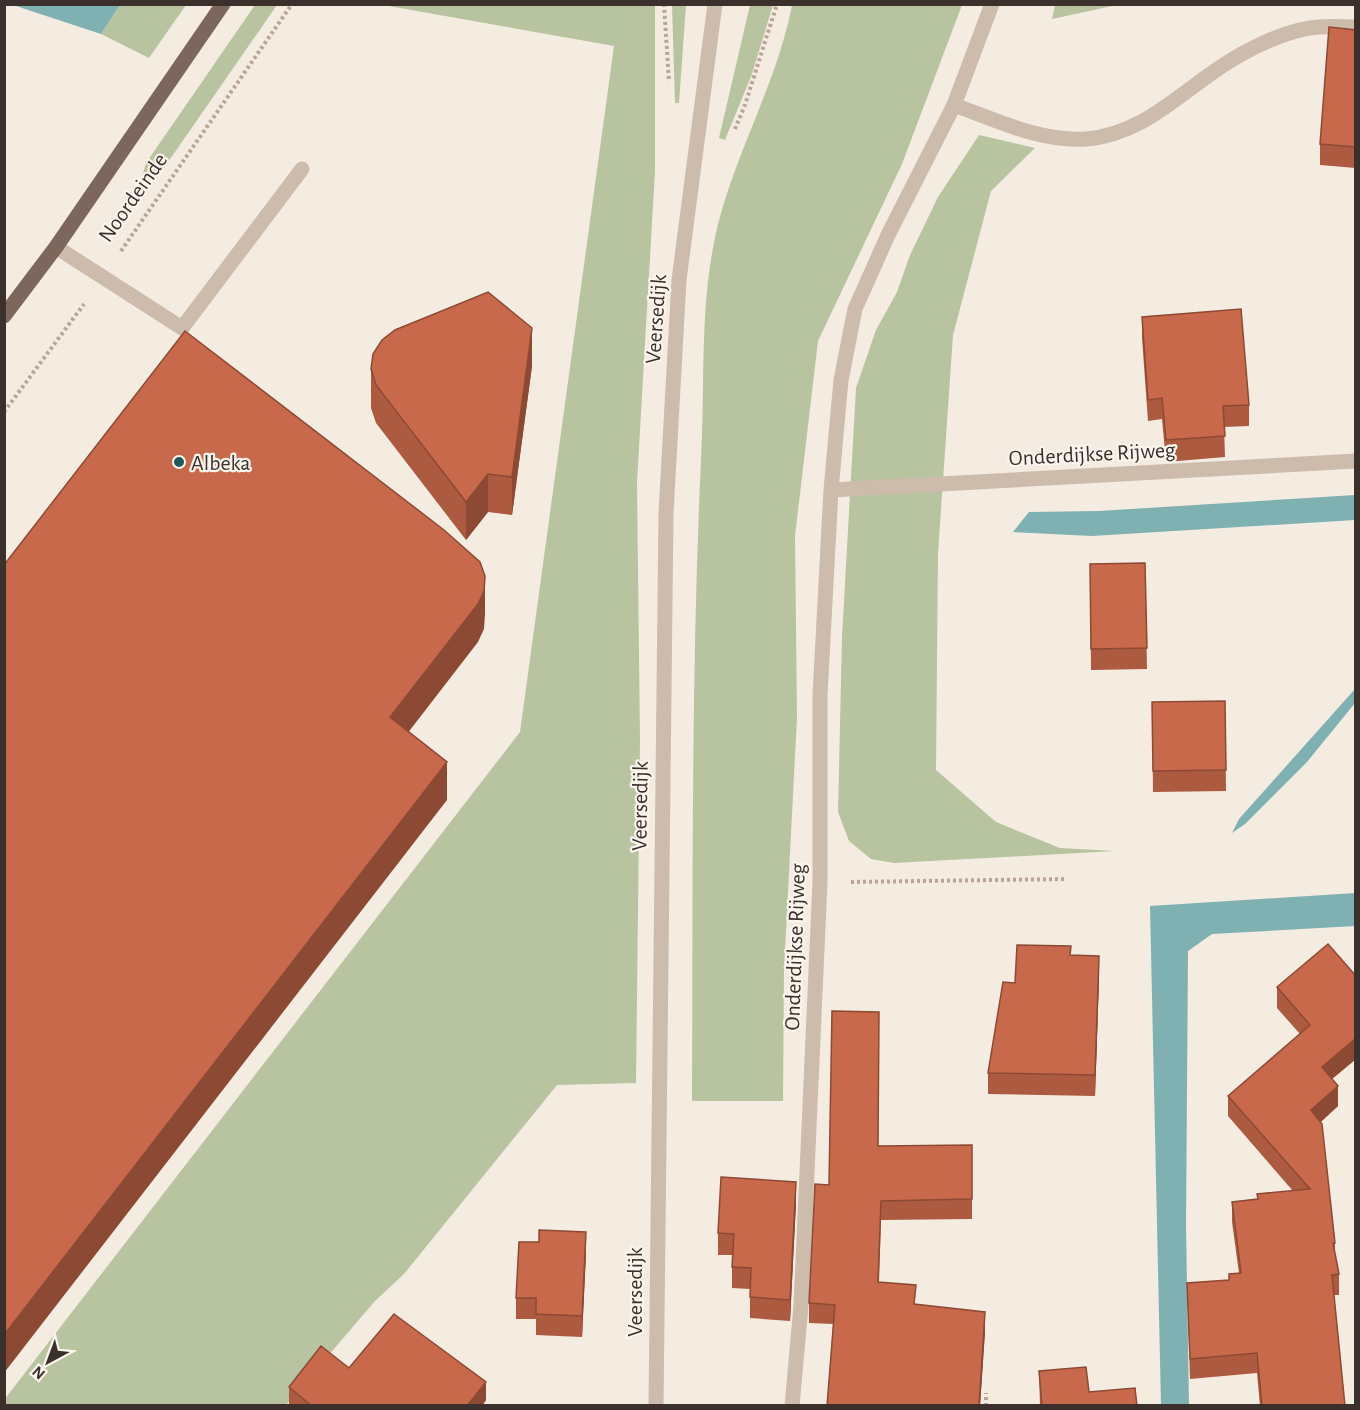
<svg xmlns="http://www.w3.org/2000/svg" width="1360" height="1410" viewBox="0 0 1360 1410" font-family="'Alegreya Sans',sans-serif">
  <rect width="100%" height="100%" fill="#f4ebe1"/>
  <path fill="#b8c4a0" d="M 120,5 L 120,4 L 186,5 L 149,58 L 101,34 Z
    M 255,5 L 277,5 L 143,198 L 137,196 L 146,163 Z
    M 383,5 L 655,5 L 655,171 L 637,482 L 640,740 L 636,1083 L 557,1085 L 404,1274 L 375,1301 L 286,1405 L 5,1406 L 4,1400 L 520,732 L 614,46 Z
    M 672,5 L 686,5 L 679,103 L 675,103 Z
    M 750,5 L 773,5 L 752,74 L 725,140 L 719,138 Z
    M 792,5 L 962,5 L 902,164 L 818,341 L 795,536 L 797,717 L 784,970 L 783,1101 L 692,1101 C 693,887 691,673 701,460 C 705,389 700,317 713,248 C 728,164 776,89 792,5 Z
    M 1055,5 L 1055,4 L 1117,5 L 1052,19 Z
    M 979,135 L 1035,148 L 991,191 L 953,335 L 938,553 L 936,770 L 996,822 L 1060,848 L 1115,851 L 894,863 L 871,859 L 849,841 L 838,812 L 842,637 L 856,388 L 876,330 L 897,292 L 910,255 L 938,197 Z"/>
  <path fill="#7fb0b2" d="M 13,5 L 120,5 L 101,34 Z
    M 1355,495 L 1355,520 L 1092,536 L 1013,532 L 1029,512 L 1099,511 Z
    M 1355,689 L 1355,703 L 1307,762 L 1245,824 L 1232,833 L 1239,819 Z
    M 1355,893 L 1355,926 L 1212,934 L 1188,951 L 1186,1226 L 1189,1405 L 1161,1405 L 1150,906 Z"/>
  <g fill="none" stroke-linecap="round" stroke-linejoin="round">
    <path stroke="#b9a596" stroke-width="4" stroke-dasharray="3 3" stroke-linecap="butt" d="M 664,4 L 669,82
      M 735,129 L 745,105 L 777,4
      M 121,251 L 292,4
      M 4,412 L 84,304
      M 851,882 L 1064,879
      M 986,1406 L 986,1393"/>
    <path stroke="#cdbbac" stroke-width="15" d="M 954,105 C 996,120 1040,142 1086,139 C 1141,135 1178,95 1222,66 C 1248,49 1287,29 1319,27 C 1331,26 1343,27 1356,27
      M 56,247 L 182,328 L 302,169
      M 831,490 L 1356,461
      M 656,1406 L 666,513 L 679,280 L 715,4
      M 792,1406 L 801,1306 L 820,882 L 820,695 L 831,490 L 841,380 L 855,309 L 888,235 L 954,105 L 992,4"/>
    <path stroke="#7d675c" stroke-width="15" d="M 4,316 L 56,247 L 223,4"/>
  </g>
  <path fill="#ac5a40" d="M 1356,30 L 1356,168 L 1320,165 L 1320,144 Z
    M 1142,317 L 1249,405 L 1249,426 L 1224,427 L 1225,457 L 1166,462 L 1162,419 L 1148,421 L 1142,338 Z
    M 532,366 L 512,515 L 488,512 L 466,540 L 376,423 L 371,408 L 371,369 Z
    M 1145,563 L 1147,669 L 1091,670 L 1090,564 Z
    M 1225,701 L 1226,791 L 1153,792 L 1152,702 Z
    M 1071,955 L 1099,977 L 1095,1096 L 988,1094 L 988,1073 L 1015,983 Z
    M 1356,976 L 1356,1059 L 1332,1079 L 1338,1106 L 1321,1122 L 1335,1243 L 1335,1255 L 1339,1274 L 1339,1295 L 1334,1295 L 1345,1406 L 1260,1406 L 1257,1373 L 1190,1379 L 1187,1283 L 1229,1280 L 1229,1274 L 1239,1273 L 1232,1222 L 1232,1202 L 1257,1199 L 1257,1194 L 1293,1191 L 1228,1116 L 1228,1096 L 1300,1034 L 1277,1008 L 1277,987 Z
    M 972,1145 L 972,1219 L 881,1220 L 879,1282 L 916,1304 L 985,1331 L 980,1406 L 827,1406 L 833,1324 L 809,1323 L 809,1303 L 829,1185 L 878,1146 Z
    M 796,1203 L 790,1321 L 750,1318 L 750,1289 L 732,1288 L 732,1255 L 718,1255 L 718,1233 Z
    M 586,1253 L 582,1337 L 536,1335 L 536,1319 L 516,1319 L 516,1298 Z
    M 349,1368 L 486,1400 L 482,1406 L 289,1406 L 289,1387 Z
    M 1039,1371 L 1089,1392 L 1137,1406 L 1040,1406 Z"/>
  <path fill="#8c4a34" d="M 532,328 L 532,366 L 512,515 L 512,477 Z
    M 488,474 L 488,512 L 466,540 L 466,502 Z
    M 485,576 L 485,614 L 484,629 L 478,642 L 390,756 L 390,717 Z
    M 447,762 L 447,800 L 4,1373 L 4,1335 Z
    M 1099,956 L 1099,977 L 1095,1096 L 1095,1075 Z
    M 1356,1038 L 1356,1059 L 1322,1087 L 1322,1067 Z
    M 1338,1086 L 1338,1106 L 1311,1130 L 1311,1110 Z
    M 796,1182 L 796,1203 L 790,1321 L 790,1300 Z
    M 586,1232 L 586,1253 L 582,1337 L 582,1316 Z
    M 985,1312 L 985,1331 L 980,1406 L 979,1406 Z
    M 486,1382 L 486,1400 L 482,1406 L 467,1406 Z"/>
  <path fill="#c8694b" stroke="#8c4a34" stroke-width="1.5" d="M 1329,27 L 1356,30 L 1356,147 L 1320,144 Z
    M 488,292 L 532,328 L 512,477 L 488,474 L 466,502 L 376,385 L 371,369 L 373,354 L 382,340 L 395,330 Z
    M 1241,309 L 1249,405 L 1223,406 L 1225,436 L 1166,440 L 1162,398 L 1148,400 L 1142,317 Z
    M 185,331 L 444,530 L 480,562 L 485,576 L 484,591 L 478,604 L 390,717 L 447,762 L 4,1335 L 4,565 Z
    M 1145,563 L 1147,648 L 1091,649 L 1090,564 Z
    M 1225,701 L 1226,770 L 1153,771 L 1152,702 Z
    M 1328,944 L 1356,976 L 1356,1038 L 1322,1067 L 1338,1086 L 1311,1110 L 1322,1124 L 1335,1243 L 1333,1243 L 1339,1274 L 1332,1275 L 1345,1406 L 1262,1406 L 1257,1353 L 1190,1359 L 1187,1283 L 1229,1280 L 1229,1274 L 1241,1273 L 1232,1202 L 1258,1199 L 1257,1194 L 1310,1189 L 1228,1096 L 1310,1025 L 1277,987 Z
    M 1017,945 L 1071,946 L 1070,955 L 1099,956 L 1095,1075 L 988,1073 L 1003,982 L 1015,983 Z
    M 832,1011 L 879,1012 L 878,1146 L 972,1145 L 972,1199 L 881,1201 L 878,1282 L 916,1285 L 914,1304 L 985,1312 L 979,1406 L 827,1406 L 835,1305 L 809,1303 L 815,1184 L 829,1185 Z
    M 721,1177 L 796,1182 L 790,1300 L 750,1297 L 751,1268 L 732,1267 L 734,1234 L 718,1233 Z
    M 539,1230 L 586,1232 L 582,1316 L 536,1314 L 536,1298 L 516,1298 L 519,1242 L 539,1242 Z
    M 394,1314 L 486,1382 L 467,1406 L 312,1406 L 289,1387 L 321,1346 L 349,1368 Z
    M 1086,1367 L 1089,1392 L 1135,1388 L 1137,1406 L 1042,1406 L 1039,1371 Z"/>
  <circle fill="#1f5a5e" stroke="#fbf5ee" stroke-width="2" cx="179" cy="462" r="6"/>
  <g text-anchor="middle" stroke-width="4.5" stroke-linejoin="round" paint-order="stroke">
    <g font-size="22" fill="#3b302b" stroke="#fbf5ee">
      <text transform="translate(132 197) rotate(-55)" y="8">Noordeinde</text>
      <text transform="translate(655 319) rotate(-86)" y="8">Veersedijk</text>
      <text transform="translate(1092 453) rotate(-3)" y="8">Onderdijkse Rijweg</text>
      <text transform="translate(639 806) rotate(-89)" y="8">Veersedijk</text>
      <text transform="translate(794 947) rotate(-88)" y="8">Onderdijkse Rijweg</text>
      <text transform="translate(634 1292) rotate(-90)" y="8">Veersedijk</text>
    </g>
    <g font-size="22" fill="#3b302b" stroke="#fbf5ee" text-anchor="start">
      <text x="191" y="470">Albeka</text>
    </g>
  </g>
  <rect width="1360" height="1410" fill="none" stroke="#3b302b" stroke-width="12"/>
  <g transform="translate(48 1362) rotate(221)" stroke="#fbf5ee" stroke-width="4.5" paint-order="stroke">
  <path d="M0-4.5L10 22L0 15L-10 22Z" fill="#3b302b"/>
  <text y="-9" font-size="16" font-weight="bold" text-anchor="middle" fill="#3b302b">N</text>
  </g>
</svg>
